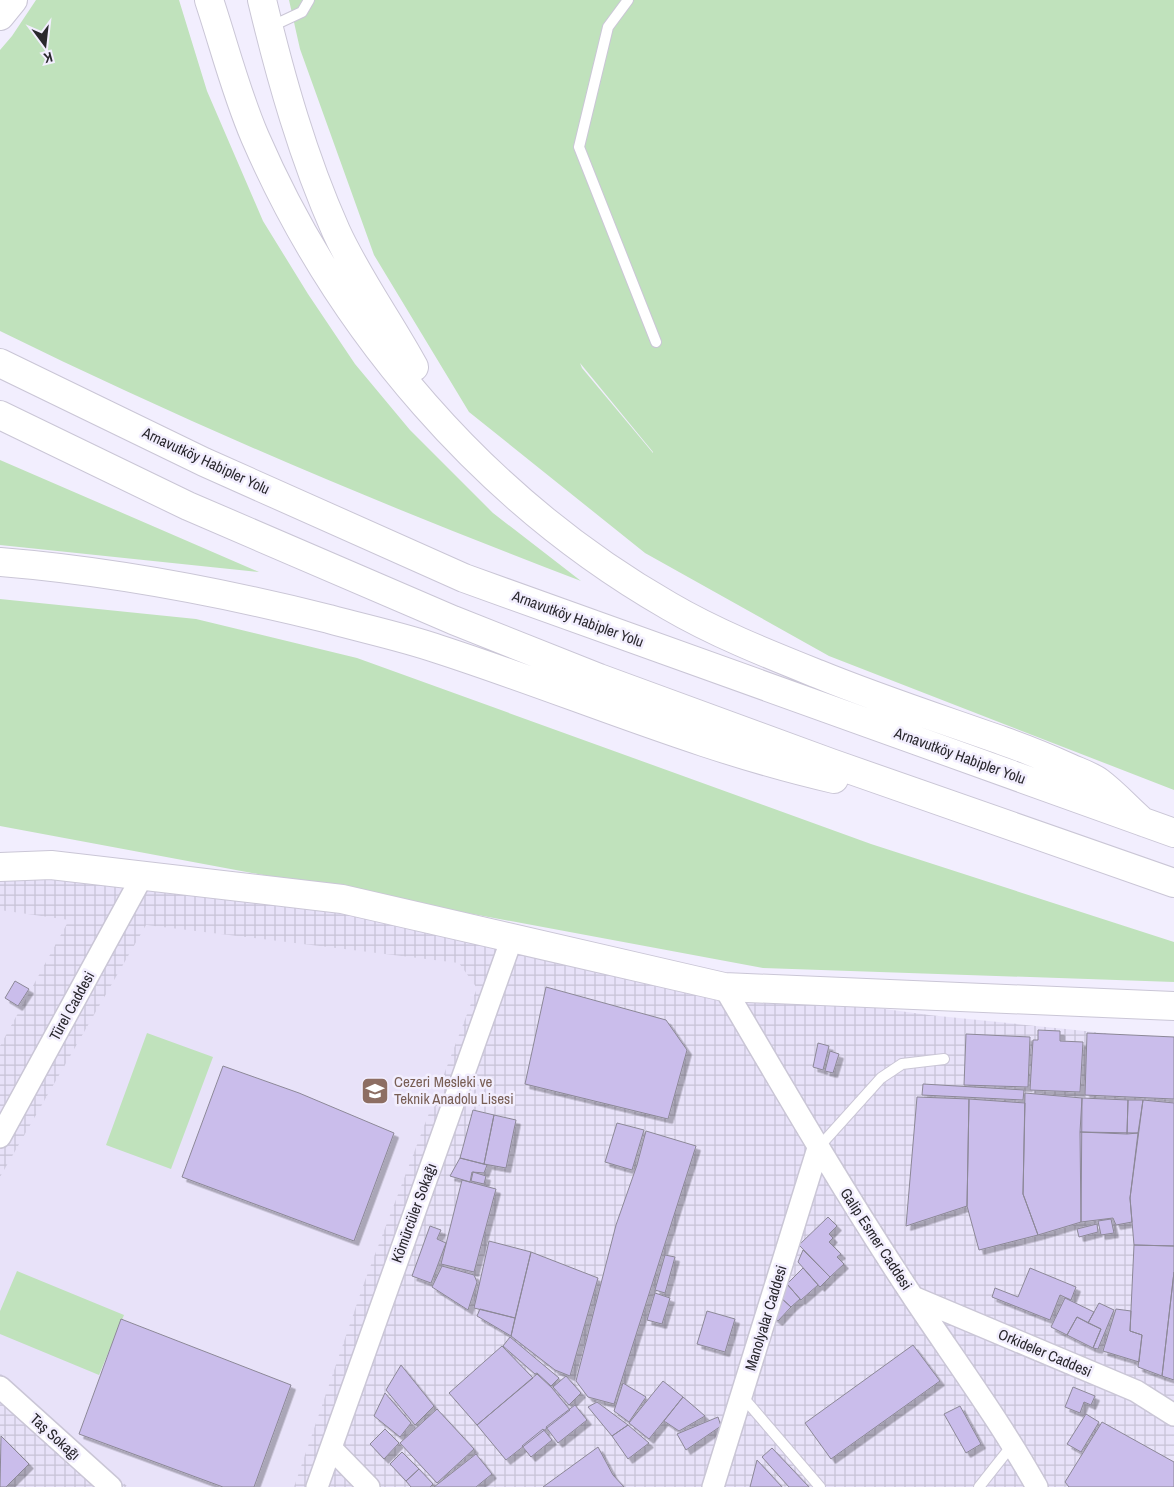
<svg xmlns="http://www.w3.org/2000/svg" width="1174" height="1487" viewBox="0 0 1174 1487" font-family="'Archivo Narrow',sans-serif">
  <defs>
    <pattern id="industrial-grid" width="8" height="8" patternUnits="userSpaceOnUse" patternTransform="scale(1.25)"><rect width="8" height="8" fill="#e8e2f9"/><path d="M0 4h8M4 0v8" fill="none" stroke="#c7c2d6"/></pattern>
    <filter id="shadow"><feDropShadow dx="4.5" dy="4.5" stdDeviation="0" flood-color="#0004"/></filter>
  </defs>
  <rect width="100%" height="100%" fill="#f2eefe"/>
  <path fill="url(#industrial-grid)" d="M 0,867 L 143,875 L 724,987 L 929,1015 L 1174,1040 L 1174,1487 L 0,1487 Z"/>
  <path fill="#e8e2f9" d="M 0,910 L 69,920 L 0,1046 Z
    M 146,925 L 459,963 L 477,988 L 364,1283 L 294,1487 L 128,1487 L 0,1373 L 0,1177 Z"/>
  <path fill="#c0e2bc" fill-rule="evenodd" d="M 36,0 L 179,0 L 207,91 L 263,221 L 308,294 L 355,364 L 410,430 L 493,513 L 581,581 C 384,506 189,424 0,331 L 0,50 L 12,36 Z
    M 289,0 L 1174,0 L 1174,790 L 829,656 L 645,553 L 469,412 L 374,255 L 300,49 ZM 580,363 L 653,452 L 653,453 L 582,368 Z
    M 0,460 L 259,572 L 0,545 Z
    M 0,599 L 196,619 L 357,658 L 871,844 L 1174,942 L 1174,982 L 763,968 L 0,826 Z
    M 147,1033 L 213,1057 L 171,1169 L 106,1145 Z
    M 17,1271 L 124,1315 L 99,1375 L 0,1334 L 0,1311 Z"/>
  <path fill="#cabdeb" stroke="#8c8897" filter="url(#shadow)" d="M 15,981 L 29,989 L 18,1006 L 5,998 Z
    M 546,987 L 666,1020 L 687,1050 L 668,1119 L 525,1084 Z
    M 1038,1030 L 1060,1031 L 1060,1041 L 1083,1042 L 1080,1092 L 1030,1090 L 1033,1040 L 1038,1040 Z
    M 1087,1033 L 1174,1037 L 1174,1099 L 1085,1095 Z
    M 966,1034 L 1030,1037 L 1028,1087 L 964,1085 Z
    M 818,1043 L 829,1046 L 823,1070 L 813,1067 Z
    M 830,1051 L 839,1054 L 833,1073 L 825,1071 Z
    M 223,1066 L 299,1093 L 394,1133 L 354,1241 L 182,1177 Z
    M 923,1084 L 1024,1090 L 1023,1100 L 922,1095 Z
    M 1025,1093 L 1082,1098 L 1081,1222 L 1038,1235 L 1023,1194 Z
    M 917,1097 L 969,1099 L 967,1206 L 906,1226 Z
    M 1082,1098 L 1128,1100 L 1127,1134 L 1080,1132 Z
    M 969,1099 L 1025,1103 L 1023,1194 L 1038,1235 L 979,1250 L 967,1206 Z
    M 1128,1100 L 1143,1100 L 1138,1133 L 1127,1134 Z
    M 1143,1100 L 1174,1103 L 1174,1246 L 1134,1245 L 1130,1198 Z
    M 473,1110 L 494,1115 L 484,1164 L 460,1158 Z
    M 494,1115 L 516,1120 L 506,1168 L 484,1164 Z
    M 617,1123 L 644,1130 L 632,1170 L 605,1162 Z
    M 646,1131 L 696,1146 L 614,1404 L 588,1397 L 576,1381 L 616,1225 L 637,1165 Z
    M 1080,1132 L 1138,1133 L 1130,1198 L 1132,1222 L 1116,1225 L 1113,1218 L 1081,1222 Z
    M 460,1158 L 487,1165 L 484,1173 L 472,1172 L 470,1182 L 450,1176 Z
    M 473,1172 L 486,1176 L 484,1184 L 471,1181 Z
    M 462,1180 L 496,1189 L 474,1272 L 441,1264 Z
    M 828,1217 L 837,1226 L 829,1234 L 833,1238 L 829,1242 L 841,1254 L 837,1257 L 844,1264 L 830,1277 L 799,1245 Z
    M 1111,1219 L 1114,1233 L 1101,1235 L 1098,1221 Z
    M 1097,1224 L 1098,1232 L 1079,1237 L 1077,1229 Z
    M 430,1226 L 441,1230 L 437,1239 L 446,1243 L 431,1283 L 412,1276 Z
    M 489,1241 L 531,1252 L 515,1318 L 474,1308 Z
    M 1134,1245 L 1174,1246 L 1174,1272 L 1162,1376 L 1138,1367 L 1142,1335 L 1130,1331 Z
    M 803,1250 L 830,1277 L 820,1287 L 798,1262 Z
    M 531,1252 L 598,1278 L 570,1376 L 555,1370 L 511,1336 Z
    M 665,1255 L 675,1257 L 665,1293 L 655,1290 Z
    M 442,1266 L 474,1275 L 477,1282 L 468,1310 L 432,1287 Z
    M 803,1268 L 818,1285 L 801,1300 L 787,1284 Z
    M 1030,1268 L 1076,1287 L 1071,1300 L 1060,1295 L 1050,1320 L 992,1297 L 995,1288 L 1018,1297 Z
    M 1174,1272 L 1174,1380 L 1162,1376 Z
    M 787,1284 L 800,1299 L 791,1307 L 780,1297 Z
    M 655,1293 L 670,1298 L 662,1324 L 647,1320 Z
    M 780,1297 L 791,1307 L 778,1321 L 771,1316 Z
    M 1065,1298 L 1094,1312 L 1088,1323 L 1077,1317 L 1067,1335 L 1051,1327 Z
    M 1099,1303 L 1114,1310 L 1098,1349 L 1093,1348 L 1101,1329 L 1088,1323 Z
    M 480,1309 L 515,1318 L 511,1336 L 477,1316 Z
    M 1116,1309 L 1131,1311 L 1130,1331 L 1142,1335 L 1139,1362 L 1103,1351 Z
    M 707,1311 L 735,1319 L 725,1352 L 697,1344 Z
    M 1077,1317 L 1101,1329 L 1093,1348 L 1067,1335 Z
    M 121,1319 L 291,1385 L 254,1487 L 223,1487 L 79,1434 Z
    M 510,1337 L 559,1378 L 551,1386 L 537,1373 L 535,1374 L 503,1346 Z
    M 913,1345 L 940,1381 L 831,1459 L 805,1423 Z
    M 502,1346 L 533,1378 L 477,1425 L 449,1393 Z
    M 401,1365 L 434,1406 L 415,1425 L 386,1390 Z
    M 537,1374 L 552,1388 L 570,1410 L 506,1460 L 477,1425 Z
    M 566,1376 L 581,1393 L 569,1405 L 553,1387 Z
    M 663,1381 L 683,1397 L 649,1439 L 629,1423 Z
    M 623,1383 L 646,1397 L 629,1422 L 614,1411 Z
    M 1073,1387 L 1095,1396 L 1091,1405 L 1084,1402 L 1080,1413 L 1065,1407 Z
    M 385,1393 L 411,1423 L 400,1437 L 374,1416 Z
    M 683,1397 L 705,1416 L 679,1431 L 664,1421 Z
    M 597,1402 L 628,1425 L 612,1436 L 588,1407 Z
    M 575,1405 L 587,1420 L 558,1443 L 546,1427 Z
    M 960,1406 L 981,1444 L 966,1453 L 944,1414 Z
    M 437,1409 L 474,1449 L 437,1483 L 400,1443 Z
    M 1086,1414 L 1099,1422 L 1081,1452 L 1067,1444 Z
    M 718,1417 L 721,1426 L 686,1450 L 677,1434 Z
    M 1102,1422 L 1174,1462 L 1174,1487 L 1069,1487 L 1065,1482 Z
    M 628,1425 L 649,1443 L 628,1459 L 612,1436 Z
    M 385,1429 L 399,1443 L 384,1459 L 370,1444 Z
    M 543,1429 L 552,1440 L 531,1457 L 522,1446 Z
    M 1,1436 L 29,1464 L 6,1487 L 0,1487 Z
    M 598,1447 L 613,1475 L 624,1487 L 543,1487 Z
    M 772,1448 L 809,1487 L 789,1487 L 762,1457 Z
    M 402,1452 L 419,1469 L 406,1481 L 390,1464 Z
    M 476,1454 L 492,1474 L 476,1487 L 434,1487 Z
    M 757,1460 L 782,1487 L 750,1487 Z
    M 419,1469 L 433,1484 L 430,1487 L 411,1487 L 406,1481 Z"/>
  <g fill="none" stroke-linecap="round" stroke-linejoin="round">
    <g stroke="#cac6d6" stroke-width="12">
      <path id="lane" d="M 628,0 L 608,27 L 579,147 L 656,342
        M 270,27 L 302,12 L 309,0
        M 818,1148 L 881,1078 L 902,1064 L 944,1059
        M 742,1396 L 820,1487
        M 979,1487 L 1013,1444"/>
    </g>
    <g stroke="#cac6d6" stroke-width="24">
      <path id="street" d="M 724,987 C 785,1091 846,1196 913,1297 C 955,1360 1000,1421 1037,1487
        M 0,1137 L 143,875
        M 913,1297 L 1136,1391 L 1174,1415
        M 0,1387 L 111,1487
        M 331,1448 L 369,1487
        M 317,1487 L 512,938
        M 713,1487 L 818,1148"/>
    </g>
    <g stroke="#cac6d6" stroke-width="30">
      <path id="secondary" d="M 0,867 L 51,865 L 342,899 L 724,987 L 1174,1006"/>
    </g>
    <g stroke="#cac6d6" stroke-width="30">
      <path id="highway" d="M 209,0 C 224,45 236,93 255,137 C 339,331 486,501 669,606 C 715,633 768,654 818,674 C 879,699 941,719 1003,741 C 1026,749 1048,758 1070,768 C 1079,772 1091,776 1099,782 C 1115,794 1128,809 1143,822
        M 262,0 C 281,79 303,157 336,231 C 358,279 389,321 414,367
        M 0,16 L 13,0
        M 0,363 L 204,462 L 464,578 L 1174,833
        M 0,415 L 188,506 L 453,620 L 599,678 L 831,763 L 1174,883
        M 0,562 C 111,571 221,592 329,619 C 365,629 403,637 438,649 C 571,692 698,748 834,779"/>
    </g>
    <use href="#lane" stroke="#fff" stroke-width="10"/>
    <use href="#street" stroke="#fff" stroke-width="21"/>
    <use href="#secondary" stroke="#fff" stroke-width="28"/>
    <use href="#highway" stroke="#fff" stroke-width="28"/>
  </g>
  <defs>
    <g id="school-square" transform="scale(1.4375)"><rect x="-9" y="-9" width="18" height="18" rx="4" fill="#8d6e63" stroke="#f2eefe"/><path d="M0-5L7-2L0 1L-7-2ZM-4 1L0 2.5L4 1V4Q0 6-4 4Z" fill="#fff"/></g>
  </defs>
  <g fill-rule="evenodd">
    <use href="#school-square" x="375" y="1091"/>
  </g>
  <g text-anchor="middle" stroke-width="5" stroke-linejoin="round" paint-order="stroke">
    <g font-size="15" fill="#29272d" stroke="#f2eefe">
      <text transform="translate(206 461) rotate(25)" y="5">Arnavutköy Habipler Yolu</text>
      <text transform="translate(578 619) rotate(20)" y="5">Arnavutköy Habipler Yolu</text>
      <text transform="translate(960 756) rotate(20)" y="5">Arnavutköy Habipler Yolu</text>
      <text transform="translate(72 1006) rotate(-61)" y="5">Türel Caddesi</text>
      <text transform="translate(414 1213) rotate(-70)" y="5">Kömürcüler Sokağı</text>
      <text transform="translate(876 1239) rotate(57)" y="5">Galip Esmer Caddesi</text>
      <text transform="translate(766 1318) rotate(-73)" y="5">Manolyalar Caddesi</text>
      <text transform="translate(1045 1353) rotate(23)" y="5">Orkideler Caddesi</text>
      <text transform="translate(55 1437) rotate(42)" y="5">Taş Sokağı</text>
    </g>
    <g font-size="15" fill="#785e54" stroke="#f2eefe" text-anchor="start">
      <text x="394" y="1087">Cezeri Mesleki ve<tspan x="394" dy="17">Teknik Anadolu Lisesi</tspan></text>
    </g>
  </g>
  <g transform="translate(45 45) rotate(165)" stroke="#f2eefe" stroke-width="4" paint-order="stroke">
  <path d="M0-4L9 19L0 12L-9 19Z" fill="#29272d"/>
  <text y="-8" font-size="14" font-weight="bold" text-anchor="middle" fill="#29272d">K</text>
  </g>
</svg>
